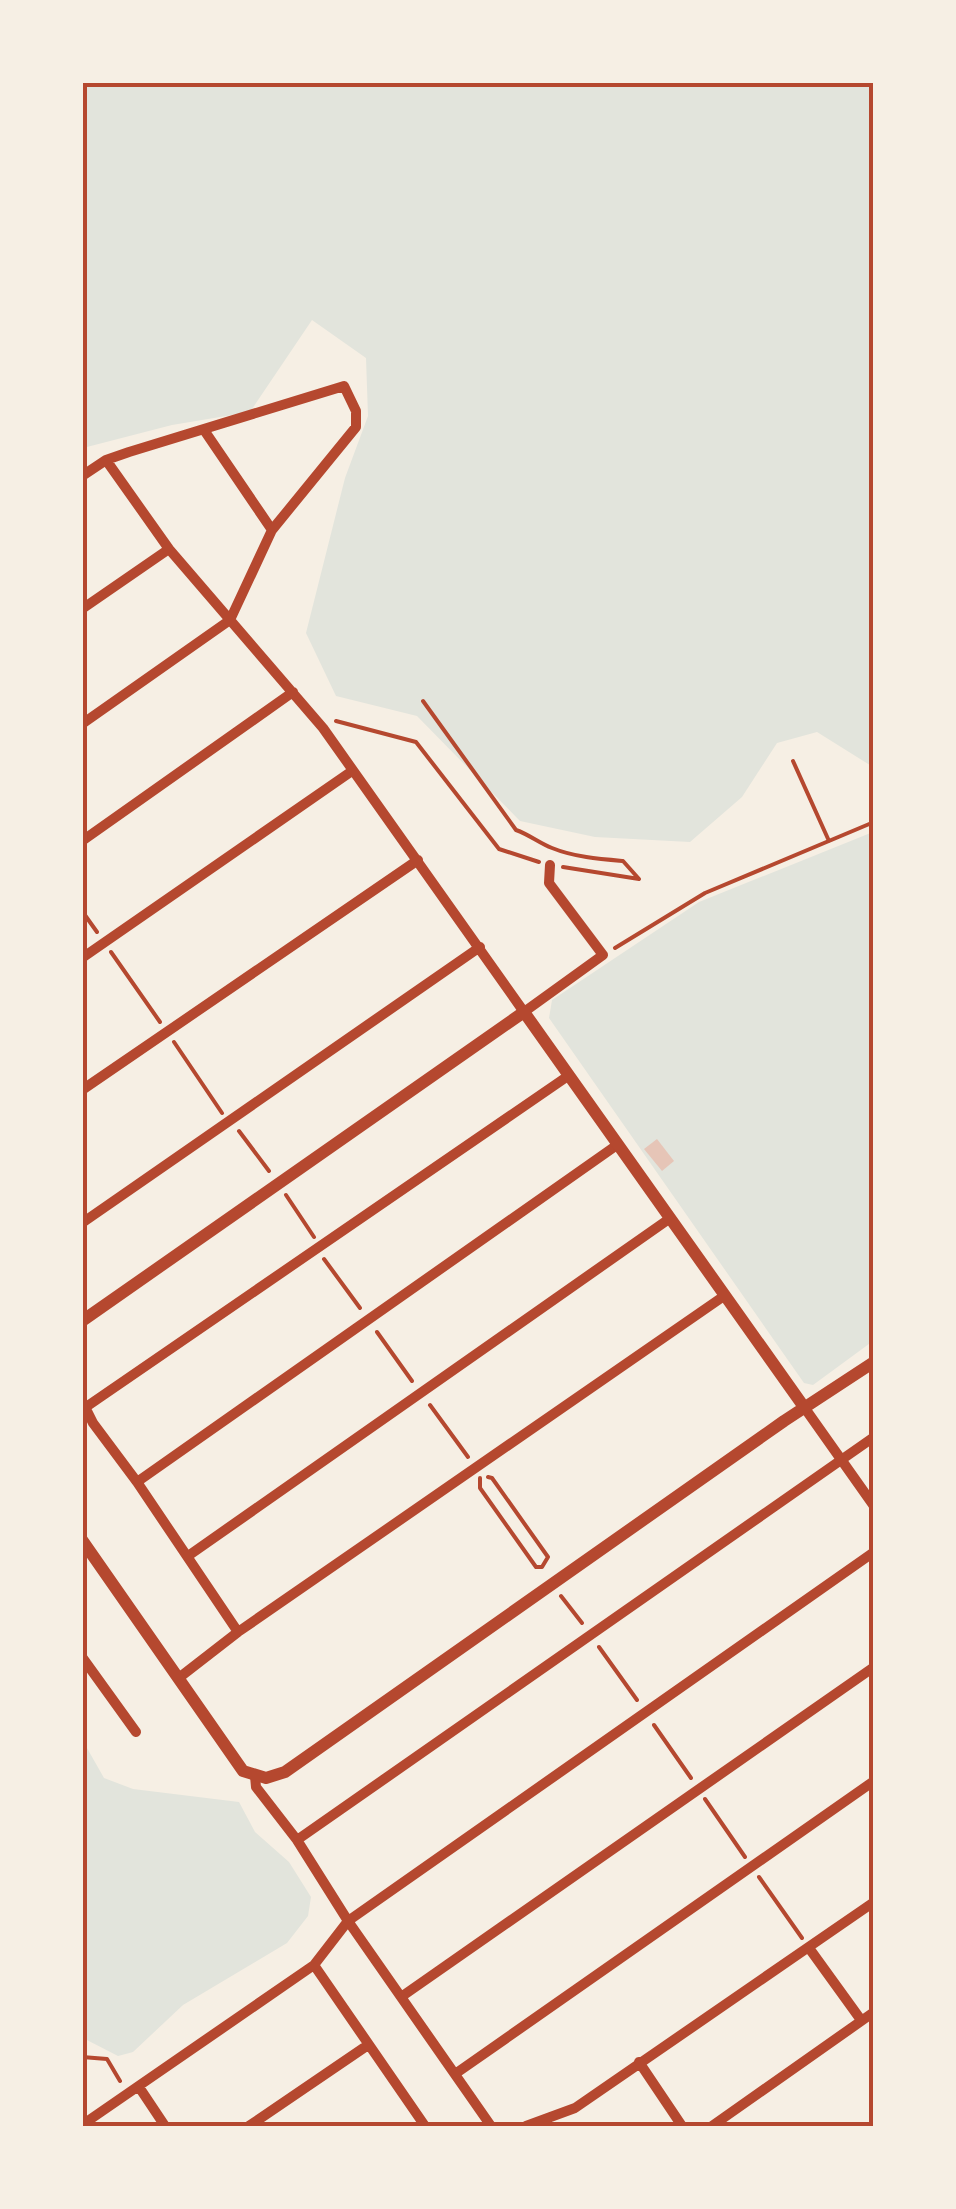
<svg xmlns="http://www.w3.org/2000/svg" width="956" height="2209" viewBox="0 0 956 2209" font-family="'Sofia Sans Condensed',sans-serif">
  <rect width="100%" height="100%" fill="#f6efe4"/>
  <path fill="#e2e4dc" d="M 83,83 L 873,83 L 873,767 L 817,732 L 777,743 L 742,797 L 690,842 L 595,837 L 520,821 L 417,716 L 336,696 L 306,633 L 345,478 L 368,416 L 366,358 L 312,320 L 250,412 L 172,425 L 83,448 Z
    M 873,832 L 873,1341 L 813,1385 L 804,1383 L 549,1018 L 552,1000 L 699,902 Z
    M 83,1741 L 104,1778 L 133,1789 L 239,1802 L 255,1832 L 289,1862 L 311,1897 L 308,1916 L 287,1943 L 183,2005 L 133,2052 L 118,2056 L 83,2038 Z"/>
  <path fill="#e6c5b7" d="M 657,1139 L 674,1161 L 662,1171 L 644,1149 Z"/>
  <g fill="none" stroke-linecap="round" stroke-linejoin="round">
    <path stroke="#b5482f" stroke-width="4" d="M 423,701 L 516,830 C 530,835 539,843 552,848 C 574,857 599,859 623,861 L 639,879 L 563,867
      M 336,721 L 416,742 L 499,849 L 539,862
      M 793,761 L 829,841
      M 82,911 L 97,932
      M 615,948 L 705,893 L 874,822
      M 111,952 L 160,1022
      M 174,1042 L 222,1113
      M 239,1131 L 269,1171
      M 286,1195 L 314,1237
      M 324,1259 L 360,1308
      M 377,1332 L 412,1381
      M 430,1405 L 468,1457
      M 480,1478 L 480,1488 L 536,1567 L 542,1567 L 548,1557 L 492,1478 L 488,1477
      M 561,1596 L 582,1623
      M 599,1647 L 637,1700
      M 654,1725 L 691,1778
      M 705,1799 L 745,1857
      M 759,1877 L 802,1938
      M 82,2057 L 107,2059 L 120,2081"/>
    <path stroke="#b5482f" stroke-width="10" d="M 204,430 L 272,530
      M 106,460 L 169,549 L 323,728 L 524,1012 L 603,955 L 549,883 L 550,865
      M 82,476 L 106,460 L 129,452 L 344,386 L 356,411 L 356,427 L 272,530 L 230,620 L 82,724
      M 82,609 L 169,549
      M 82,841 L 293,692
      M 82,958 L 352,771
      M 82,1090 L 418,860
      M 82,1223 L 480,947
      M 82,1401 L 93,1423 L 137,1482 L 238,1632
      M 86,1407 L 568,1076
      M 804,1407 L 874,1506
      M 137,1482 L 617,1145
      M 188,1556 L 669,1219
      M 82,1657 L 136,1732
      M 180,1677 L 238,1632 L 724,1296
      M 297,1840 L 874,1437
      M 809,1948 L 861,2020
      M 314,1965 L 425,2126
      M 401,1997 L 874,1667
      M 639,2062 L 682,2126
      M 455,2074 L 874,1781
      M 139,2087 L 165,2126
      M 82,2125 L 314,1965 L 348,1921 L 297,1840 L 256,1787 L 255,1776
      M 249,2126 L 368,2045
      M 491,2126 L 348,1921 L 874,1552
      M 526,2126 L 575,2108 L 874,1902
      M 712,2126 L 874,2012"/>
    <path stroke="#b5482f" stroke-width="12" d="M 82,1321 L 524,1012 L 804,1407
      M 82,1540 L 243,1771 L 266,1778 L 285,1772 L 784,1421 L 874,1362"/>
  </g>
  <rect width="956" height="2209" fill="none" stroke="#f6efe4" stroke-width="170"/>
  <rect x="85" y="85" width="786" height="2039" fill="none" stroke="#b5482f" stroke-width="4"/>
</svg>
